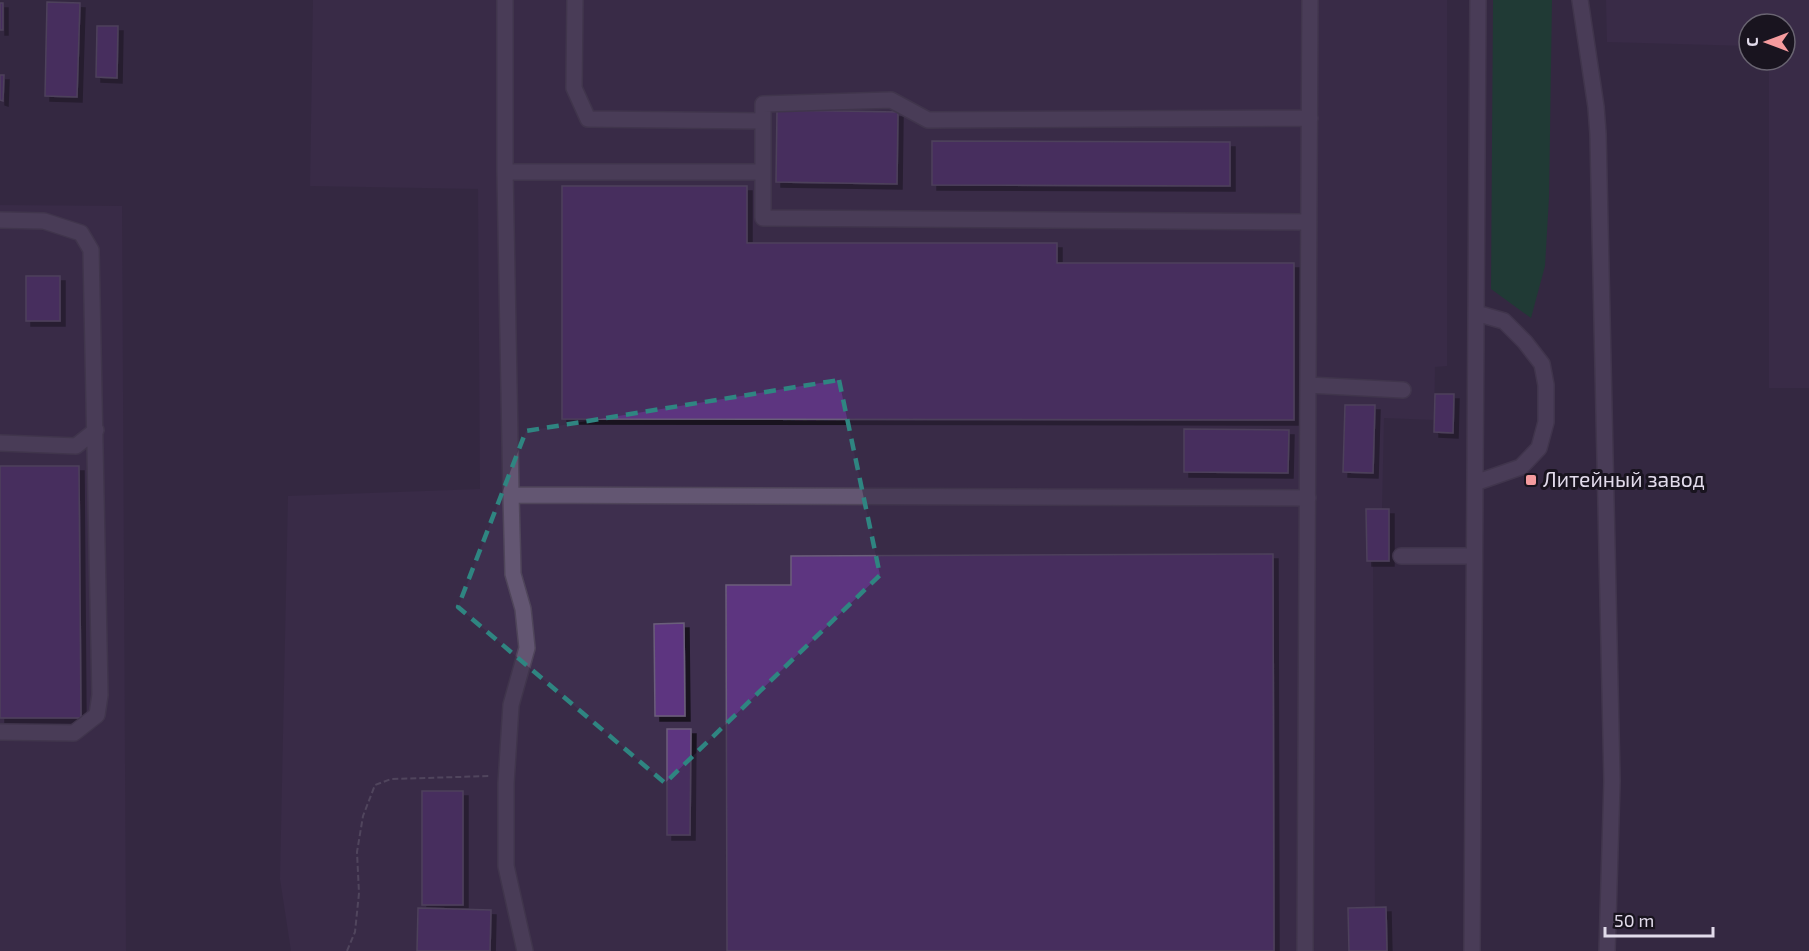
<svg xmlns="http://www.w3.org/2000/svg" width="1809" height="951" viewBox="0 0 1809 951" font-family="'Exo 2',sans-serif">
  <defs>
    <filter id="shadow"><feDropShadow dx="5" dy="5" stdDeviation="0" flood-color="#0009"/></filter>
  </defs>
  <rect width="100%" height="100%" fill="#342841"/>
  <path fill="#3e2f4e" d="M 313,0 L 1447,0 L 1447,366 L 1435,367 L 1434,420 L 1384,418 L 1382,508 L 1389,509 L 1389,561 L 1373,561 L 1375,907 L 1386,907 L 1387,951 L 291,951 L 280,879 L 288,496 L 480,489 L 478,189 L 310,186 Z
    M 1606,0 L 1809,0 L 1809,388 L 1769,388 L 1769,60 L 1785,60 L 1785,24 L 1749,24 L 1749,46 L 1607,42 Z
    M 0,205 L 122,206 L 126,951 L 0,951 Z"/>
  <path fill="#085026" d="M 1493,0 L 1552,0 L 1549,198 L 1545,266 L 1531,318 L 1491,289 Z"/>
  <path fill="#5d3680" stroke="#6b5e7a" stroke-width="1.5" filter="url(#shadow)" d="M 47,2 L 80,3 L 77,97 L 45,96 Z
    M 0,3 L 3,3 L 3,30 L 0,30 Z
    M 97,26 L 118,26 L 117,78 L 96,77 Z
    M 0,75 L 4,75 L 3,101 L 0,100 Z
    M 777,110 L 898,112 L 897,184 L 776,182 Z
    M 932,141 L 1230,142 L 1230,186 L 932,185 Z
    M 562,186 L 747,186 L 747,243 L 1057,243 L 1057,263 L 1294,263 L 1294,420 L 562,419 Z
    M 26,276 L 60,276 L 60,321 L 26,321 Z
    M 1435,394 L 1454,394 L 1453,433 L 1434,432 Z
    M 1345,405 L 1375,405 L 1373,473 L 1343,472 Z
    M 1184,429 L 1289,430 L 1288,473 L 1184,472 Z
    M 0,466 L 79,466 L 81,718 L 0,718 Z
    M 1366,509 L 1389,509 L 1389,561 L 1367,561 Z
    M 1273,554 L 1274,951 L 727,951 L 726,585 L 791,585 L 791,556 Z
    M 684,623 L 685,716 L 655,716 L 654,624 Z
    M 667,729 L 691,729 L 690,835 L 667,835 Z
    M 422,791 L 463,791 L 463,905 L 422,905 Z
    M 1386,907 L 1387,951 L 1349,951 L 1348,908 Z
    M 418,908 L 491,910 L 490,951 L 417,951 Z"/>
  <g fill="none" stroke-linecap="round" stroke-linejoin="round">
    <g stroke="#4f455a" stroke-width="18">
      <path id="minor" d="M 505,0 L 505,172 L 511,495
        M 575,0 L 574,88 L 588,119 L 763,121
        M 1580,0 L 1596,107 L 1598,134 L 1612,781 L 1607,951
        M 505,172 L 763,172 L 763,218 L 1309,222
        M 763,172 L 763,104 L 891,100 L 928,120 L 1310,118
        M 0,220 L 44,221 L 81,233 L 91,250 L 100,695 L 97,715 L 74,733 L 0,732
        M 1308,385 L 1403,390
        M 0,443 L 76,446 L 96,430
        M 1475,483 L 1521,467 L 1539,448 L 1546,422 L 1546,385 L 1542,364 L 1525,342 L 1504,321 L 1476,313
        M 1401,556 L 1474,556
        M 525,951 L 506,866 L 506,783 L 511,705 L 527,648 L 523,609 L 513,574 L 511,495 L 1308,498
        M 1305,951 L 1310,0
        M 1472,951 L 1478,0"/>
    </g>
    <path stroke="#72687e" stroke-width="2" stroke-dasharray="6 3" stroke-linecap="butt" d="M 347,951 L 355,932 L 359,893 L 357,852 L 363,816 L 375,785 L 391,779 L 491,776"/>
    <use href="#minor" stroke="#635672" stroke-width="15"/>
  </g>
  <path d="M0 0H1809V951H0ZM 839,380 L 880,575 L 665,783 L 458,607 L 526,431 Z" fill="#342841" fill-opacity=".55" fill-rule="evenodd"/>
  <path fill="none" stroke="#2f8581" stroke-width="4.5" stroke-dasharray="12 8" stroke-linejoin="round" d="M 839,380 L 880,575 L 665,783 L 458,607 L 526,431 Z"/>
  <rect fill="#f59b9e" stroke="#19141f" stroke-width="2" x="1525" y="474" width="12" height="12" rx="3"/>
  <g text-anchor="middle" stroke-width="6" stroke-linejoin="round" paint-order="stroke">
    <g font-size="21" fill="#e2dbeb" stroke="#19141f" text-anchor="start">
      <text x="1543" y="487">Литейный завод</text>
    </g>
  </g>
  <g transform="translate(1767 42) rotate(270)"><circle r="28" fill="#19141f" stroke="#696471" stroke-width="1.5"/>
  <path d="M0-4.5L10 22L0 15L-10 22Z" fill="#f59b9e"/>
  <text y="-9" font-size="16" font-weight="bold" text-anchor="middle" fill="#e2dbeb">С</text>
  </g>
  <path d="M1605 927v9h108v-9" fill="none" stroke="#e2dbeb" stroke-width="3"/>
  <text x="1614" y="927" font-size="18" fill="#e2dbeb" stroke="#19141f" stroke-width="4.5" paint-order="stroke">50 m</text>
</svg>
